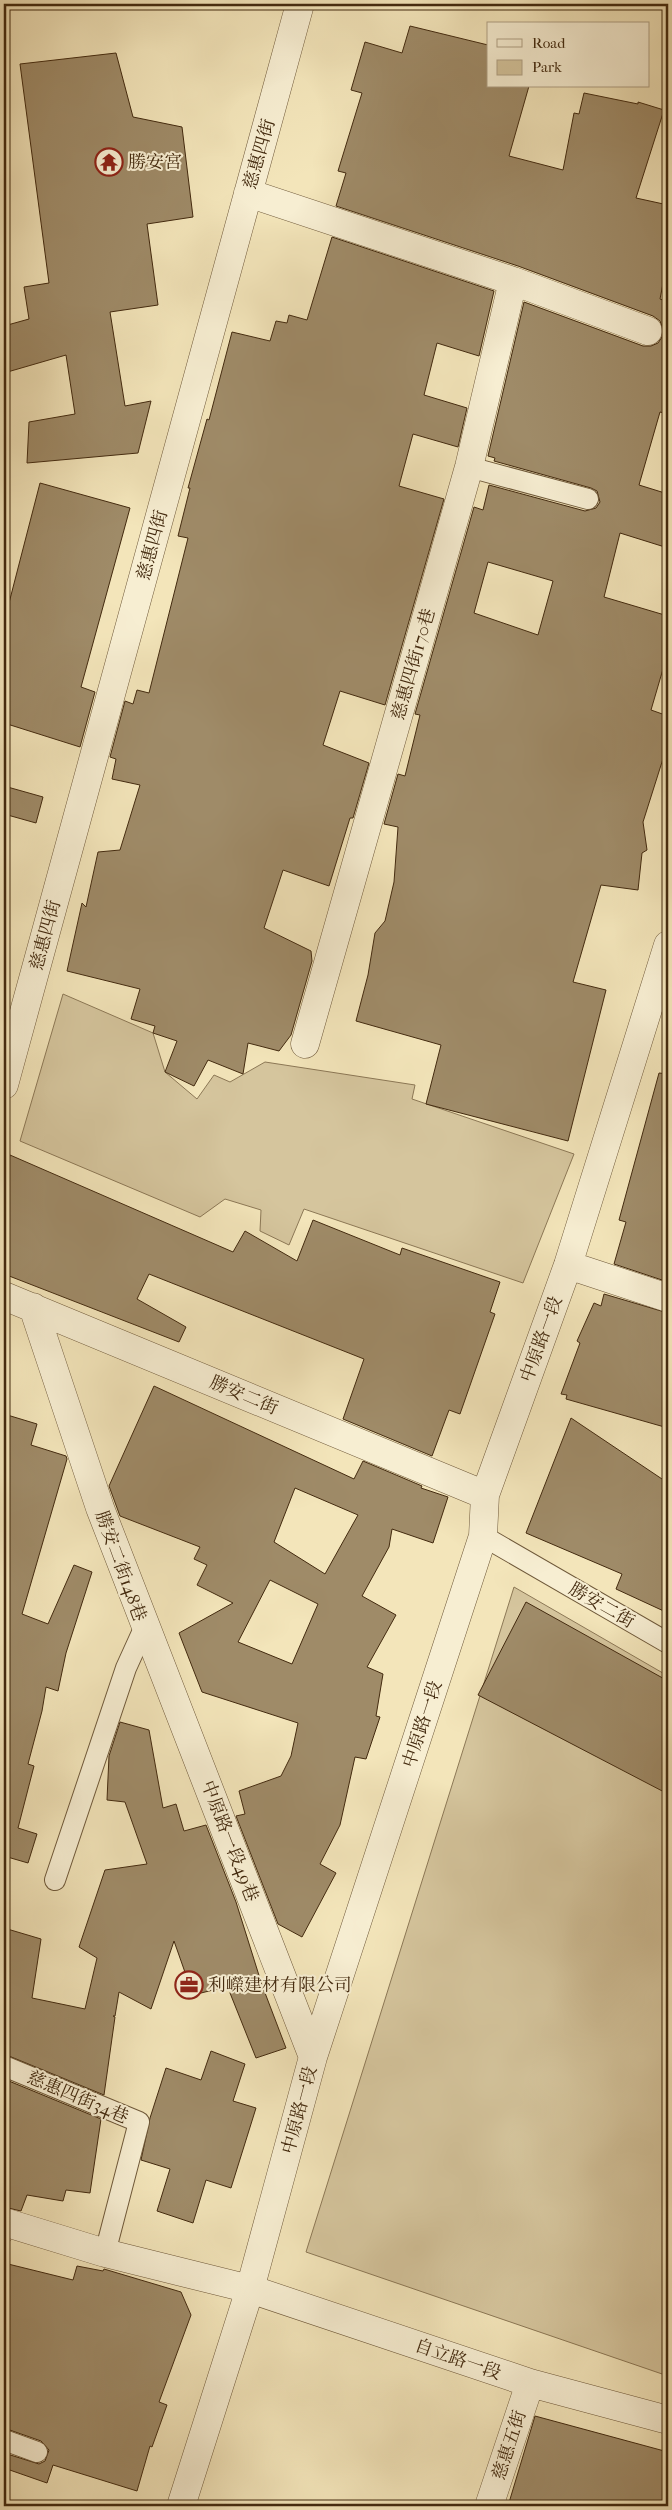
<svg xmlns="http://www.w3.org/2000/svg" width="672" height="2510" viewBox="0 0 672 2510" font-family="'IM FELL French Canon','Noto Serif TC',serif">
  <rect width="100%" height="100%" fill="#f3e5ba"/>
  <filter id="stains"><feTurbulence type="fractalNoise" baseFrequency=".004" numOctaves="4"/><feColorMatrix values="0 0 0 0 .2 0 0 0 0 .09 0 0 0 0 .02 0 0 0 .5 -.17"/></filter>
  <radialGradient id="worn" r=".72"><stop offset=".6" stop-color="#630" stop-opacity="0"/><stop offset="1" stop-color="#630" stop-opacity=".3"/></radialGradient>
  <path fill="#d5c59d" stroke="#8c7856" d="M 63,994 L 153,1033 L 165,1072 L 197,1099 L 214,1075 L 230,1082 L 265,1062 L 415,1085 L 412,1099 L 574,1154 L 523,1283 L 304,1209 L 289,1245 L 260,1231 L 261,1210 L 225,1199 L 200,1217 L 20,1141 Z
    M 514,1587 L 668,1676 L 668,2376 L 306,2252 Z"/>
  <path fill="#9f8b68" stroke="#432a0f" fill-rule="evenodd" d="M 410,26 L 488,45 L 488,86 L 529,86 L 509,156 L 563,170 L 574,113 L 579,114 L 584,93 L 638,104 L 638,102 L 664,110 L 636,198 L 668,205 L 668,258 L 660,299 L 668,302 L 668,395 L 664,413 L 660,412 L 639,485 L 668,494 L 668,548 L 620,533 L 604,597 L 668,616 L 668,652 L 651,710 L 668,716 L 668,743 L 643,822 L 647,850 L 642,853 L 638,890 L 601,885 L 573,982 L 606,990 L 568,1141 L 426,1104 L 441,1045 L 356,1021 L 368,975 L 375,933 L 385,921 L 394,882 L 398,827 L 384,824 L 398,774 L 405,776 L 420,715 L 415,714 L 474,507 L 483,510 L 489,485 L 585,511 L 596,508 L 600,502 L 597,491 L 591,488 L 494,461 L 495,458 L 488,456 L 524,302 L 643,346 L 651,346 L 658,343 L 662,337 L 663,329 L 660,321 L 653,316 L 518,266 L 336,206 L 346,173 L 338,171 L 362,93 L 351,90 L 365,42 L 402,53 ZM 488,562 L 553,581 L 538,635 L 474,613 Z
    M 116,53 L 133,117 L 182,127 L 193,217 L 147,224 L 158,305 L 110,312 L 125,406 L 151,401 L 138,453 L 27,463 L 29,422 L 75,414 L 66,355 L 4,373 L 4,326 L 29,319 L 24,287 L 49,283 L 20,64 Z
    M 332,237 L 494,291 L 479,356 L 437,343 L 424,395 L 467,408 L 458,447 L 413,434 L 399,486 L 444,499 L 385,705 L 340,691 L 323,745 L 369,763 L 353,818 L 350,818 L 329,886 L 283,870 L 264,928 L 311,951 L 312,961 L 291,1035 L 279,1051 L 248,1043 L 243,1074 L 208,1060 L 194,1086 L 165,1072 L 177,1041 L 153,1033 L 155,1026 L 131,1019 L 140,989 L 67,971 L 82,903 L 86,907 L 98,852 L 120,850 L 140,785 L 112,779 L 116,759 L 110,757 L 125,701 L 133,704 L 137,690 L 149,693 L 188,538 L 178,536 L 190,488 L 188,488 L 207,419 L 209,420 L 232,332 L 270,341 L 276,321 L 287,323 L 289,315 L 307,320 Z
    M 40,483 L 130,508 L 81,687 L 95,692 L 80,747 L 4,723 L 4,601 L 9,603 Z
    M 4,786 L 43,797 L 36,823 L 4,814 Z
    M 659,1073 L 668,1074 L 668,1282 L 614,1264 L 626,1222 L 619,1220 Z
    M 10,1155 L 233,1252 L 245,1231 L 297,1261 L 313,1220 L 400,1255 L 402,1248 L 500,1282 L 490,1312 L 495,1314 L 460,1414 L 449,1410 L 432,1456 L 343,1419 L 364,1359 L 149,1274 L 137,1299 L 186,1327 L 179,1342 L 4,1274 L 4,1186 Z
    M 604,1294 L 668,1313 L 668,1428 L 566,1399 L 567,1395 L 561,1394 L 580,1343 L 577,1341 L 594,1303 L 601,1306 Z
    M 154,1386 L 354,1479 L 363,1461 L 422,1486 L 421,1488 L 448,1497 L 433,1543 L 392,1529 L 389,1547 L 362,1596 L 396,1615 L 367,1667 L 383,1674 L 376,1716 L 380,1717 L 366,1759 L 355,1757 L 340,1825 L 320,1864 L 336,1873 L 302,1937 L 278,1924 L 236,1816 L 245,1814 L 239,1791 L 281,1776 L 291,1756 L 298,1723 L 202,1692 L 179,1633 L 233,1603 L 197,1585 L 207,1565 L 194,1559 L 200,1547 L 120,1516 L 109,1486 ZM 295,1488 L 358,1515 L 325,1574 L 274,1542 ZM 270,1580 L 318,1604 L 292,1664 L 238,1642 Z
    M 4,1414 L 37,1424 L 31,1445 L 66,1456 L 67,1459 L 22,1614 L 48,1624 L 74,1565 L 92,1572 L 66,1653 L 58,1691 L 46,1687 L 42,1711 L 28,1764 L 34,1766 L 18,1828 L 37,1834 L 28,1863 L 4,1856 Z
    M 571,1418 L 668,1483 L 668,1613 L 616,1589 L 622,1574 L 526,1533 Z
    M 526,1602 L 668,1681 L 668,1794 L 478,1695 Z
    M 120,1722 L 149,1730 L 163,1808 L 176,1804 L 184,1831 L 206,1825 L 236,1902 L 262,1985 L 286,2048 L 256,2058 L 230,1993 L 233,1985 L 193,1995 L 174,1941 L 151,2009 L 119,1992 L 115,2016 L 113,2016 L 115,2017 L 104,2095 L 4,2054 L 4,1928 L 41,1939 L 32,1998 L 85,2009 L 97,1958 L 79,1947 L 105,1870 L 147,1864 L 125,1802 L 107,1800 L 109,1756 Z
    M 211,2051 L 245,2064 L 233,2101 L 256,2108 L 231,2188 L 206,2180 L 193,2223 L 157,2211 L 170,2169 L 141,2160 L 150,2118 L 166,2068 L 201,2080 Z
    M 4,2079 L 101,2119 L 90,2193 L 66,2190 L 63,2201 L 27,2195 L 21,2211 L 4,2207 Z
    M 4,2238 L 10,2240 L 7,2250 L 4,2249 Z
    M 4,2263 L 73,2280 L 77,2266 L 103,2271 L 104,2269 L 181,2292 L 191,2315 L 159,2402 L 167,2405 L 152,2447 L 150,2446 L 137,2491 L 53,2465 L 47,2483 L 4,2468 L 4,2453 L 39,2464 L 45,2461 L 49,2450 L 41,2441 L 4,2428 Z
    M 535,2416 L 668,2452 L 668,2506 L 508,2506 Z"/>
  <g fill="none" stroke-linecap="round" stroke-linejoin="round">
    <g stroke="#6f593a" stroke-width="22">
      <path id="lane" d="M 469,467 L 588,499
        M 483,1536 L 668,1643
        M 55,1880 L 126,1668 L 146,1624
        M 4,2066 L 139,2122 L 105,2253
        M 4,2440 L 37,2452"/>
    </g>
    <g stroke="#6f593a" stroke-width="29">
      <path id="street" d="M 248,193 L 513,281 L 648,331
        M 305,1044 L 469,467 L 513,281
        M 4,1085 L 300,4
        M 568,1265 L 668,1298
        M 4,1296 L 485,1495
        M 33,1307 L 100,1508 L 313,2057
        M 4,2222 L 105,2253 L 250,2289 L 530,2383 L 668,2420
        M 181,2506 L 250,2289 L 313,2057 L 483,1536 L 485,1495 L 568,1265 L 668,945
        M 489,2506 L 530,2383"/>
    </g>
    <use href="#lane" stroke="#f7eed2" stroke-width="20"/>
    <use href="#street" stroke="#f7eed2" stroke-width="28"/>
  </g>
  <defs>
    <g id="temple-ring" transform="scale(1.4375)"><circle r="9.5" fill="#f7eed2" stroke="#8f2418" stroke-width="1.5"/><path d="M0-6L5-2H3V0L6.5 2.5H4V6H1.5V3h-3V6H-4V2.5H-6.5L-3 0V-2H-5Z" fill="#8f2418"/></g>
    <g id="office-ring" transform="scale(1.4375)"><circle r="9.5" fill="#f7eed2" stroke="#8f2418" stroke-width="1.5"/><path d="M-6-3h4V-5.5h4V-3h4V5H-6ZM-1-4.5V-3h2v-1.5ZM-6 0V1H6V0Z" fill="#8f2418"/></g>
  </defs>
  <g fill-rule="evenodd">
    <use href="#temple-ring" x="109" y="162"/>
    <use href="#office-ring" x="189" y="1985"/>
  </g>
  <g text-anchor="middle" stroke-width="4" stroke-linejoin="round" paint-order="stroke">
    <g font-size="18" fill="#432a0f" stroke="#f7eed2">
      <text transform="translate(259 154) rotate(-74)" y="6">慈惠四街</text>
      <text transform="translate(152 545) rotate(-75)" y="6">慈惠四街</text>
      <text transform="translate(413 664) rotate(-74)" y="6">慈惠四街170巷</text>
      <text transform="translate(45 935) rotate(-75)" y="6">慈惠四街</text>
      <text transform="translate(541 1339) rotate(-70)" y="6">中原路一段</text>
      <text transform="translate(244 1395) rotate(23)" y="6">勝安二街</text>
      <text transform="translate(121 1566) rotate(70)" y="6">勝安二街148巷</text>
      <text transform="translate(602 1605) rotate(30)" y="6">勝安二街</text>
      <text transform="translate(422 1724) rotate(-72)" y="6">中原路一段</text>
      <text transform="translate(230 1841) rotate(69)" y="6">中原路一段49巷</text>
      <text transform="translate(78 2097) rotate(23)" y="6">慈惠四街34巷</text>
      <text transform="translate(299 2110) rotate(-75)" y="6">中原路一段</text>
      <text transform="translate(458 2359) rotate(19)" y="6">自立路一段</text>
      <text transform="translate(509 2445) rotate(-72)" y="6">慈惠五街</text>
    </g>
    <g font-size="18" fill="#432a0f" stroke="#f7eed2" text-anchor="start">
      <text x="128" y="168">勝安宮</text>
      <text x="208" y="1991">利嶸建材有限公司</text>
    </g>
  </g>
  <rect width="672" height="2510" fill="none" stroke="#f3e5ba" stroke-width="20"/>
  <rect x="5" y="5" width="662" height="2500" fill="none" stroke="#432a0f" stroke-width="2.5"/>
  <rect x="10" y="10" width="652" height="2490" fill="none" stroke="#432a0f"/>
  <rect x="487" y="22" width="162" height="65" fill="#f7eed2" stroke="#afa084"/>
  <rect x="497" y="39" width="25" height="8" fill="#f7eed2" stroke="#afa084"/>
  <text x="532" y="48" font-size="15" fill="#432a0f">Road</text>
  <rect x="497" y="60" width="25" height="15" fill="#d5c59d" stroke="#afa084"/>
  <text x="532" y="72" font-size="15" fill="#432a0f">Park</text>
  <rect width="100%" height="100%" filter="url(#stains)"/>
  <rect width="100%" height="100%" fill="url(#worn)"/>
</svg>
